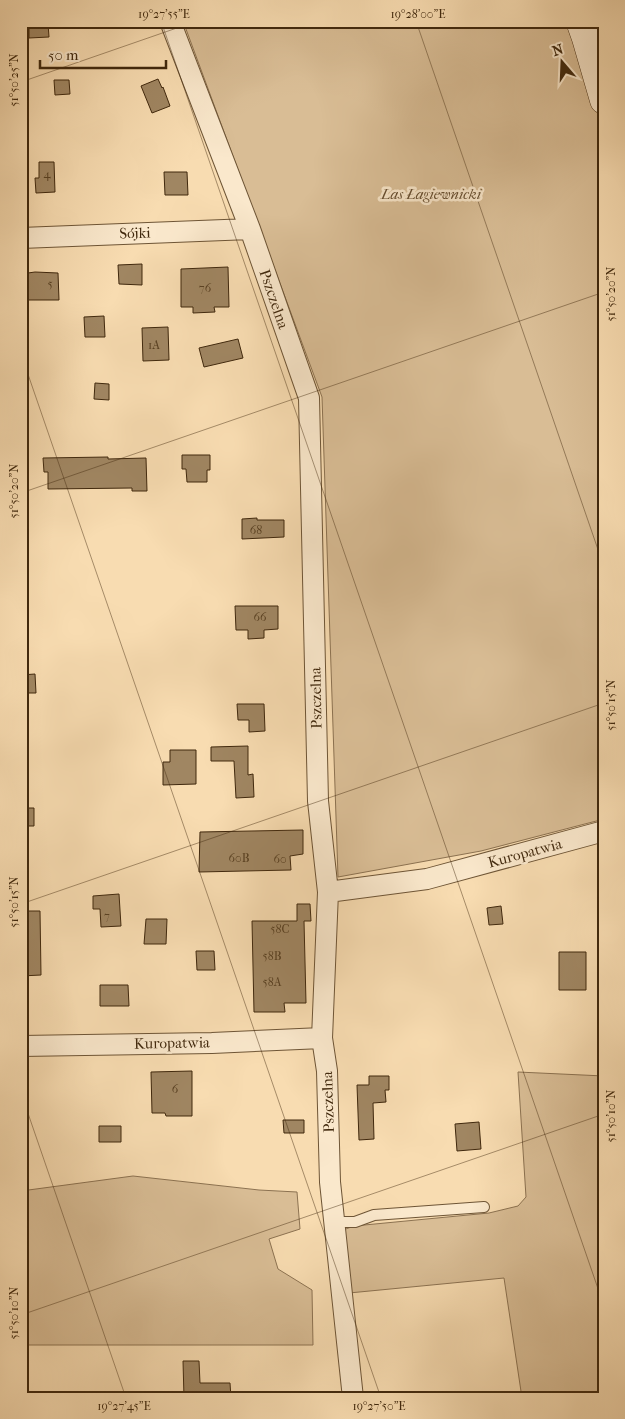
<svg xmlns="http://www.w3.org/2000/svg" width="625" height="1419" viewBox="0 0 625 1419" font-family="'IM FELL French Canon',serif">
  <rect width="100%" height="100%" fill="#f8dcb1"/>
  <filter id="stains"><feTurbulence type="fractalNoise" baseFrequency=".004" numOctaves="4"/><feColorMatrix values="0 0 0 0 .2 0 0 0 0 .09 0 0 0 0 .02 0 0 0 .5 -.17"/></filter>
  <radialGradient id="worn" r=".72"><stop offset=".6" stop-color="#630" stop-opacity="0"/><stop offset="1" stop-color="#630" stop-opacity=".3"/></radialGradient>
  <path fill="#d9bd95" stroke="#8c7251" d="M 183,21 L 604,21 L 604,819 L 481,851 L 338,877 L 322,397 Z
    M 518,1072 L 604,1076 L 604,1398 L 522,1398 L 504,1278 L 349,1293 L 343,1230 L 354,1226 L 489,1213 L 518,1206 L 526,1197 Z
    M 133,1176 L 259,1190 L 297,1192 L 300,1229 L 269,1239 L 278,1269 L 312,1290 L 313,1345 L 21,1345 L 21,1191 Z"/>
  <path fill="#a08662" stroke="#40280d" d="M 48,24 L 49,37 L 29,38 L 29,26 Z
    M 158,79 L 162,88 L 163,87 L 170,106 L 152,113 L 141,86 Z
    M 54,80 L 69,80 L 70,94 L 55,95 Z
    M 39,162 L 54,162 L 55,192 L 36,193 L 35,178 L 39,178 Z
    M 164,172 L 187,172 L 188,195 L 165,195 Z
    M 142,264 L 142,285 L 119,284 L 118,265 Z
    M 228,267 L 229,307 L 214,307 L 215,312 L 193,313 L 193,307 L 181,307 L 181,269 Z
    M 35,272 L 58,273 L 59,300 L 21,300 L 21,274 Z
    M 104,316 L 105,337 L 85,337 L 84,317 Z
    M 168,327 L 169,360 L 143,361 L 142,328 Z
    M 238,339 L 243,358 L 204,367 L 199,348 Z
    M 95,383 L 109,384 L 109,400 L 94,399 Z
    M 182,455 L 210,455 L 210,470 L 207,470 L 207,482 L 187,482 L 186,469 L 182,469 Z
    M 108,457 L 108,459 L 146,458 L 147,491 L 132,491 L 132,488 L 48,489 L 48,472 L 44,472 L 43,458 Z
    M 257,518 L 257,520 L 284,520 L 284,537 L 242,539 L 242,519 Z
    M 235,606 L 278,606 L 278,629 L 264,630 L 264,638 L 248,639 L 248,630 L 236,630 Z
    M 35,674 L 36,693 L 21,693 L 21,675 Z
    M 237,704 L 264,704 L 265,731 L 249,732 L 249,720 L 238,720 Z
    M 248,746 L 248,775 L 253,774 L 254,797 L 236,798 L 234,761 L 211,761 L 211,747 Z
    M 170,750 L 196,750 L 196,784 L 163,785 L 163,762 L 170,762 Z
    M 21,808 L 34,808 L 34,826 L 22,826 Z
    M 303,830 L 303,854 L 290,856 L 291,870 L 199,872 L 200,832 Z
    M 119,894 L 121,926 L 101,927 L 100,909 L 93,909 L 93,896 Z
    M 297,904 L 310,904 L 311,921 L 304,921 L 306,1003 L 284,1003 L 285,1012 L 254,1012 L 252,921 L 297,921 Z
    M 501,906 L 503,924 L 489,925 L 487,908 Z
    M 21,911 L 40,911 L 41,975 L 21,976 Z
    M 146,919 L 167,919 L 166,944 L 144,944 Z
    M 196,951 L 214,951 L 215,970 L 197,970 Z
    M 559,952 L 586,952 L 586,990 L 559,990 Z
    M 100,985 L 128,985 L 129,1006 L 100,1006 Z
    M 192,1071 L 192,1116 L 166,1116 L 165,1113 L 152,1113 L 151,1072 Z
    M 369,1076 L 389,1076 L 389,1090 L 385,1090 L 386,1102 L 373,1103 L 374,1139 L 359,1140 L 357,1085 L 369,1085 Z
    M 283,1120 L 304,1120 L 304,1133 L 284,1133 Z
    M 479,1122 L 481,1149 L 457,1151 L 455,1124 Z
    M 99,1126 L 121,1126 L 121,1142 L 99,1142 Z
    M 183,1361 L 199,1361 L 200,1383 L 230,1383 L 231,1398 L 184,1398 Z"/>
  <g fill="none" stroke-linecap="round" stroke-linejoin="round">
    <g stroke="#6e5536" stroke-width="12">
      <path id="lane" d="M 334,1222 L 355,1222 L 374,1215 L 484,1207"/>
    </g>
    <g stroke="#6e5536" stroke-width="22">
      <path id="street" d="M 170,21 L 250,229 L 309,398 L 318,801 L 328,892 L 322,1038 L 327,1071 L 330,1182 L 353,1398
        M 21,238 L 250,229
        M 328,892 L 427,879 L 604,831
        M 21,1046 L 212,1043 L 322,1038"/>
    </g>
    <g stroke="#40280d" stroke-width="29">
      <path id="secondary" d="M 580,21 L 586,38 L 604,100"/>
    </g>
    <use href="#lane" stroke="#fae8cc" stroke-width="10"/>
    <use href="#street" stroke="#fae8cc" stroke-width="20"/>
    <use href="#secondary" stroke="#fae8cc" stroke-width="28"/>
  </g>
  <path fill="none" stroke="#40280d" stroke-width="1" stroke-opacity="0.45" d="M 161,21 L 604,1306M 416,21 L 604,567M 21,82 L 197,21M 21,354 L 381,1398M 21,493 L 604,292M 21,904 L 604,703M 21,1093 L 126,1398M 21,1315 L 604,1114"/>
  <g text-anchor="middle" stroke-width="5" stroke-linejoin="round" paint-order="stroke">
    <g font-size="12" fill="#584022">
      <text x="47" y="178">4</text>
      <text x="50" y="288">5</text>
      <text x="205" y="292">76</text>
      <text x="154" y="349">1A</text>
      <text x="256" y="534">68</text>
      <text x="260" y="621">66</text>
      <text x="239" y="862">60B</text>
      <text x="280" y="863">60</text>
      <text x="107" y="920">7</text>
      <text x="280" y="933">58C</text>
      <text x="272" y="960">58B</text>
      <text x="272" y="986">58A</text>
      <text x="175" y="1093">6</text>
    </g>
    <g font-size="15" font-style="italic" fill="#664d2f" stroke="#fae8cc">
      <text x="431" y="199">Las Łagiewnicki</text>
    </g>
    <g font-size="15" fill="#40280d" stroke="#fae8cc">
      <text transform="translate(135 233) rotate(-2)" y="5">Sójki</text>
      <text transform="translate(274 299) rotate(71)" y="5">Pszczelna</text>
      <text transform="translate(316 698) rotate(-91)" y="5">Pszczelna</text>
      <text transform="translate(525 853) rotate(-15)" y="5">Kuropatwia</text>
      <text transform="translate(172 1043) rotate(-1)" y="5">Kuropatwia</text>
      <text transform="translate(328 1102) rotate(-92)" y="5">Pszczelna</text>
    </g>
  </g>
  <rect width="625" height="1419" fill="none" stroke="#f8dcb1" stroke-width="55"/>
  <g transform="translate(562 62) rotate(341)" stroke="#fae8cc" stroke-width="4" paint-order="stroke">
  <path d="M0-4L9 19L0 12L-9 19Z" fill="#40280d"/>
  <text y="-8" font-size="14" font-weight="bold" text-anchor="middle" fill="#40280d">N</text>
  </g>
  <path d="M40 60v8h126v-8" fill="none" stroke="#40280d" stroke-width="2.5"/>
  <text x="48" y="60" font-size="15" fill="#40280d" stroke="#fae8cc" stroke-width="4" paint-order="stroke">50 m</text>
  <rect x="28" y="28" width="570" height="1364" fill="none" stroke="#40280d" stroke-width="2"/>
  <g font-size="12" text-anchor="middle" fill="#40280d">
    <text x="164" y="18">19°27'55"E</text>
    <text x="418" y="18">19°28'00"E</text>
    <text transform="translate(14 80) rotate(-90)" y="4">51°50'25"N</text>
    <text transform="translate(611 294) rotate(-90)" y="4">51°50'20"N</text>
    <text transform="translate(14 491) rotate(-90)" y="4">51°50'20"N</text>
    <text transform="translate(611 705) rotate(-90)" y="4">51°50'15"N</text>
    <text transform="translate(14 902) rotate(-90)" y="4">51°50'15"N</text>
    <text transform="translate(611 1116) rotate(-90)" y="4">51°50'10"N</text>
    <text transform="translate(14 1313) rotate(-90)" y="4">51°50'10"N</text>
    <text x="124" y="1410">19°27'45"E</text>
    <text x="379" y="1410">19°27'50"E</text>
  </g>
  <rect width="100%" height="100%" filter="url(#stains)"/>
  <rect width="100%" height="100%" fill="url(#worn)"/>
</svg>
